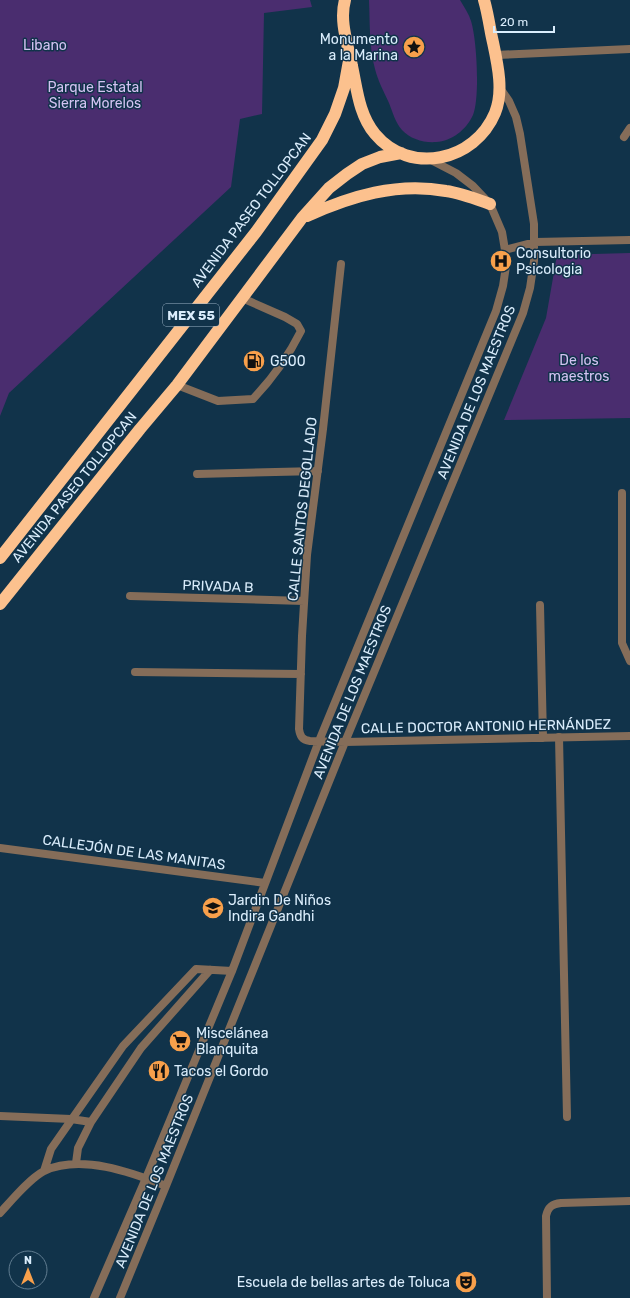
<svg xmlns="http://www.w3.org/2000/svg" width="630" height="1298" viewBox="0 0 630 1298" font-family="Rubik,sans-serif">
  <rect width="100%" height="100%" fill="#11334a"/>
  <path fill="#4a2d6f" d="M 0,0 L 310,0 L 312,7 L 264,13 L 262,114 L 240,119 L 231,187 L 9,393 L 0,416 Z
    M 369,0 L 460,0 C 464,7 469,14 471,21 C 477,40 480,98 473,115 C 466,130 452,141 436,142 C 424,143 410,139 402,130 C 395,122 393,113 389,103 C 384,92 378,81 375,69 C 369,47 370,23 369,0 Z
    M 630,253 L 630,418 L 504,420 L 546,318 L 557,255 Z"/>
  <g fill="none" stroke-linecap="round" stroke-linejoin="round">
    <path stroke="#856d59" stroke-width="8" d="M 177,385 L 218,401 L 253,399 C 272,379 289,355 301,331 L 297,324 L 285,317 L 242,298
      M 559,737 L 567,1117"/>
    <path stroke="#856d59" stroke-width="8" d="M 496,55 L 630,49
      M 624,137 L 630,128
      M 505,250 L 535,242 L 630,240
      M 341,264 L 323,429 L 307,555 L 302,636 L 299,729 C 300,736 302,740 310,741 L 345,742 L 630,736
      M 197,474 L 318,471
      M 622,493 L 622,643 L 630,661
      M 130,596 L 304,601
      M 540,605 L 543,738
      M 135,672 L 301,674
      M 0,848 L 265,883
      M 0,1116 L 71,1119 L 91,1122
      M 76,1163 L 78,1148 L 91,1122 L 141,1048 L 210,970
      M 44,1171 L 51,1149 L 123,1046 L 196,969 L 232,971
      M 0,1213 C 11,1201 29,1179 44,1171 C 81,1154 131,1172 166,1186
      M 94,1298 L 146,1178 L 232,971 L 319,741 L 496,311 L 503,286 L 506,266 L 505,250 L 502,232 L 490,204 L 473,186 L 456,173 L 429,159
      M 120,1298 L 166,1186 L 345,742 L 523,313 L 530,288 L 534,261 L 534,224 L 520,134 L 516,117 L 509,101 L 500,88
      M 547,1298 L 546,1216 C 548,1207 552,1204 561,1203 L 630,1201"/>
    <path stroke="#fcc18e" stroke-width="12" d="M 345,0 C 339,21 348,45 352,66 C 357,89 359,115 375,134 C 410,176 475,161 495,113 C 505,89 496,58 491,33 C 489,22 487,10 484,0
      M 307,216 C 351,196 397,182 446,191 C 461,193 476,199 490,204
      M 0,558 L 256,232 L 322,140 L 335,114 L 344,88 L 350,55
      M 0,604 L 140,429 L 177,385 L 302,218 L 329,188 L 347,174 L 362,164 L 380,157 L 401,153"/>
  </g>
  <defs>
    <g id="sight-disc" transform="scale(1.15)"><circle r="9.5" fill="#f8a04b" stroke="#11334a"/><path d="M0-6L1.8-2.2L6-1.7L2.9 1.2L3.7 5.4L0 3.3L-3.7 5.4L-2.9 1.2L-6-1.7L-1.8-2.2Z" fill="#111"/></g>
    <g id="hospital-disc" transform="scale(1.15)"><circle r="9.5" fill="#f8a04b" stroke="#11334a"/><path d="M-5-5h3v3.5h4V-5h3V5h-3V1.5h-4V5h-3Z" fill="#111"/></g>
    <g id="fuel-disc" transform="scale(1.15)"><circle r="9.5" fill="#f8a04b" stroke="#11334a"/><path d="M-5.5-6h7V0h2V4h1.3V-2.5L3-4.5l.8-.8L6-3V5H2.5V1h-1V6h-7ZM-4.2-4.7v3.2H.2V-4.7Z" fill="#111"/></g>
    <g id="school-disc" transform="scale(1.15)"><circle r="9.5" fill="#f8a04b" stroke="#11334a"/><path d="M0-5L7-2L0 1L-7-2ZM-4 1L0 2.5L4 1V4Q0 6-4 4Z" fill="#111"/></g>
    <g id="supermarket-disc" transform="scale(1.15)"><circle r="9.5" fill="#f8a04b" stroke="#11334a"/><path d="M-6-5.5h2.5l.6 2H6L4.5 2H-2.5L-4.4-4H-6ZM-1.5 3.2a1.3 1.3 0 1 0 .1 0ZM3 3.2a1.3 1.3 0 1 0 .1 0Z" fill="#111"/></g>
    <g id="restaurant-disc" transform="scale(1.15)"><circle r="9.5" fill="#f8a04b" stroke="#11334a"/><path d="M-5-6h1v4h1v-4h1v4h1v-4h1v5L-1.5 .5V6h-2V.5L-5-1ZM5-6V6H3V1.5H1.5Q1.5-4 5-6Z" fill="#111"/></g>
    <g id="theatre-disc" transform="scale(1.15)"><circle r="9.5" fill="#f8a04b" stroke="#11334a"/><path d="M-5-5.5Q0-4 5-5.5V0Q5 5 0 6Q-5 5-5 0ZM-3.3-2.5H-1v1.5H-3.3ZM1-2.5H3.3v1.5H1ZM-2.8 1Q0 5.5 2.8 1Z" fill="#111"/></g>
  </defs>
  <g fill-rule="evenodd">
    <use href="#sight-disc" x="414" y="47"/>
    <use href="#hospital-disc" x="501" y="261"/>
    <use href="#fuel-disc" x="254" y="361"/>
    <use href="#school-disc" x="213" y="908"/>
    <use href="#supermarket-disc" x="180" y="1041"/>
    <use href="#restaurant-disc" x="159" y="1071"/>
    <use href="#theatre-disc" x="466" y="1282"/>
  </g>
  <g text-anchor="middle" stroke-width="3" stroke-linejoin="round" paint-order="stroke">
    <rect fill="#11334a" stroke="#9eb5c7" stroke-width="1" x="163" y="304" width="56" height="22" rx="3"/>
    <g font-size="13" font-weight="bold" fill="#daedfc">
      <text x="191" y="320">MEX 55</text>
    </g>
    <g font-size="14" fill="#daedfc" stroke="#11334a" text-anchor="start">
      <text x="398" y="44" text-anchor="end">Monumento<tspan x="398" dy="16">a la Marina</tspan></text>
      <text x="516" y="258">Consultorio<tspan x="516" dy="16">Psicologia</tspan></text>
      <text x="270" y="366">G500</text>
      <text x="228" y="905">Jardin De Niños<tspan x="228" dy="16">Indira Gandhi</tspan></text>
      <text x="196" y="1038">Miscelánea<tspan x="196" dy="16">Blanquita</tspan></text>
      <text x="174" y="1076">Tacos el Gordo</text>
      <text x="450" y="1287" text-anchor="end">Escuela de bellas artes de Toluca</text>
    </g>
    <g font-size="14" fill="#d4c2f2" stroke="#11334a">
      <text x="45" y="50">Libano</text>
      <text x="95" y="92">Parque Estatal<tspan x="95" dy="16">Sierra Morelos</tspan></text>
      <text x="579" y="365">De los<tspan x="579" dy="16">maestros</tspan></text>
    </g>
    <g font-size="14" fill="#daedfc" stroke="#11334a">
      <text transform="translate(251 210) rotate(-53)" y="5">AVENIDA PASEO TOLLOPCAN</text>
      <text transform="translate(476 392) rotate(-68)" y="5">AVENIDA DE LOS MAESTROS</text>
      <text transform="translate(74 487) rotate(-51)" y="5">AVENIDA PASEO TOLLOPCAN</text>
      <text transform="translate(302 509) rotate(-84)" y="5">CALLE SANTOS DEGOLLADO</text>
      <text transform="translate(218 586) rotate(2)" y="5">PRIVADA B</text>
      <text transform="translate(352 692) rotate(-68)" y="5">AVENIDA DE LOS MAESTROS</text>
      <text transform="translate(486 726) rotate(-1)" y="5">CALLE DOCTOR ANTONIO HERNÁNDEZ</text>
      <text transform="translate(134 852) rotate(8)" y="5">CALLEJÓN DE LAS MANITAS</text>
      <text transform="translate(154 1181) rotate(-68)" y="5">AVENIDA DE LOS MAESTROS</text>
    </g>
  </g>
  <g transform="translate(28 1270)"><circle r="19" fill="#11334a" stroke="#617d91"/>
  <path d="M0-3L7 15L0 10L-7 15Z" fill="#f8a04b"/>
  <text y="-6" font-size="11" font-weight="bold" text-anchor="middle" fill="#daedfc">N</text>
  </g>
  <path d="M494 26v6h60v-6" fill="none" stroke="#daedfc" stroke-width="2"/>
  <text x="500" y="26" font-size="12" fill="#daedfc" stroke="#11334a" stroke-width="3" paint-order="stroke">20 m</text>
</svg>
